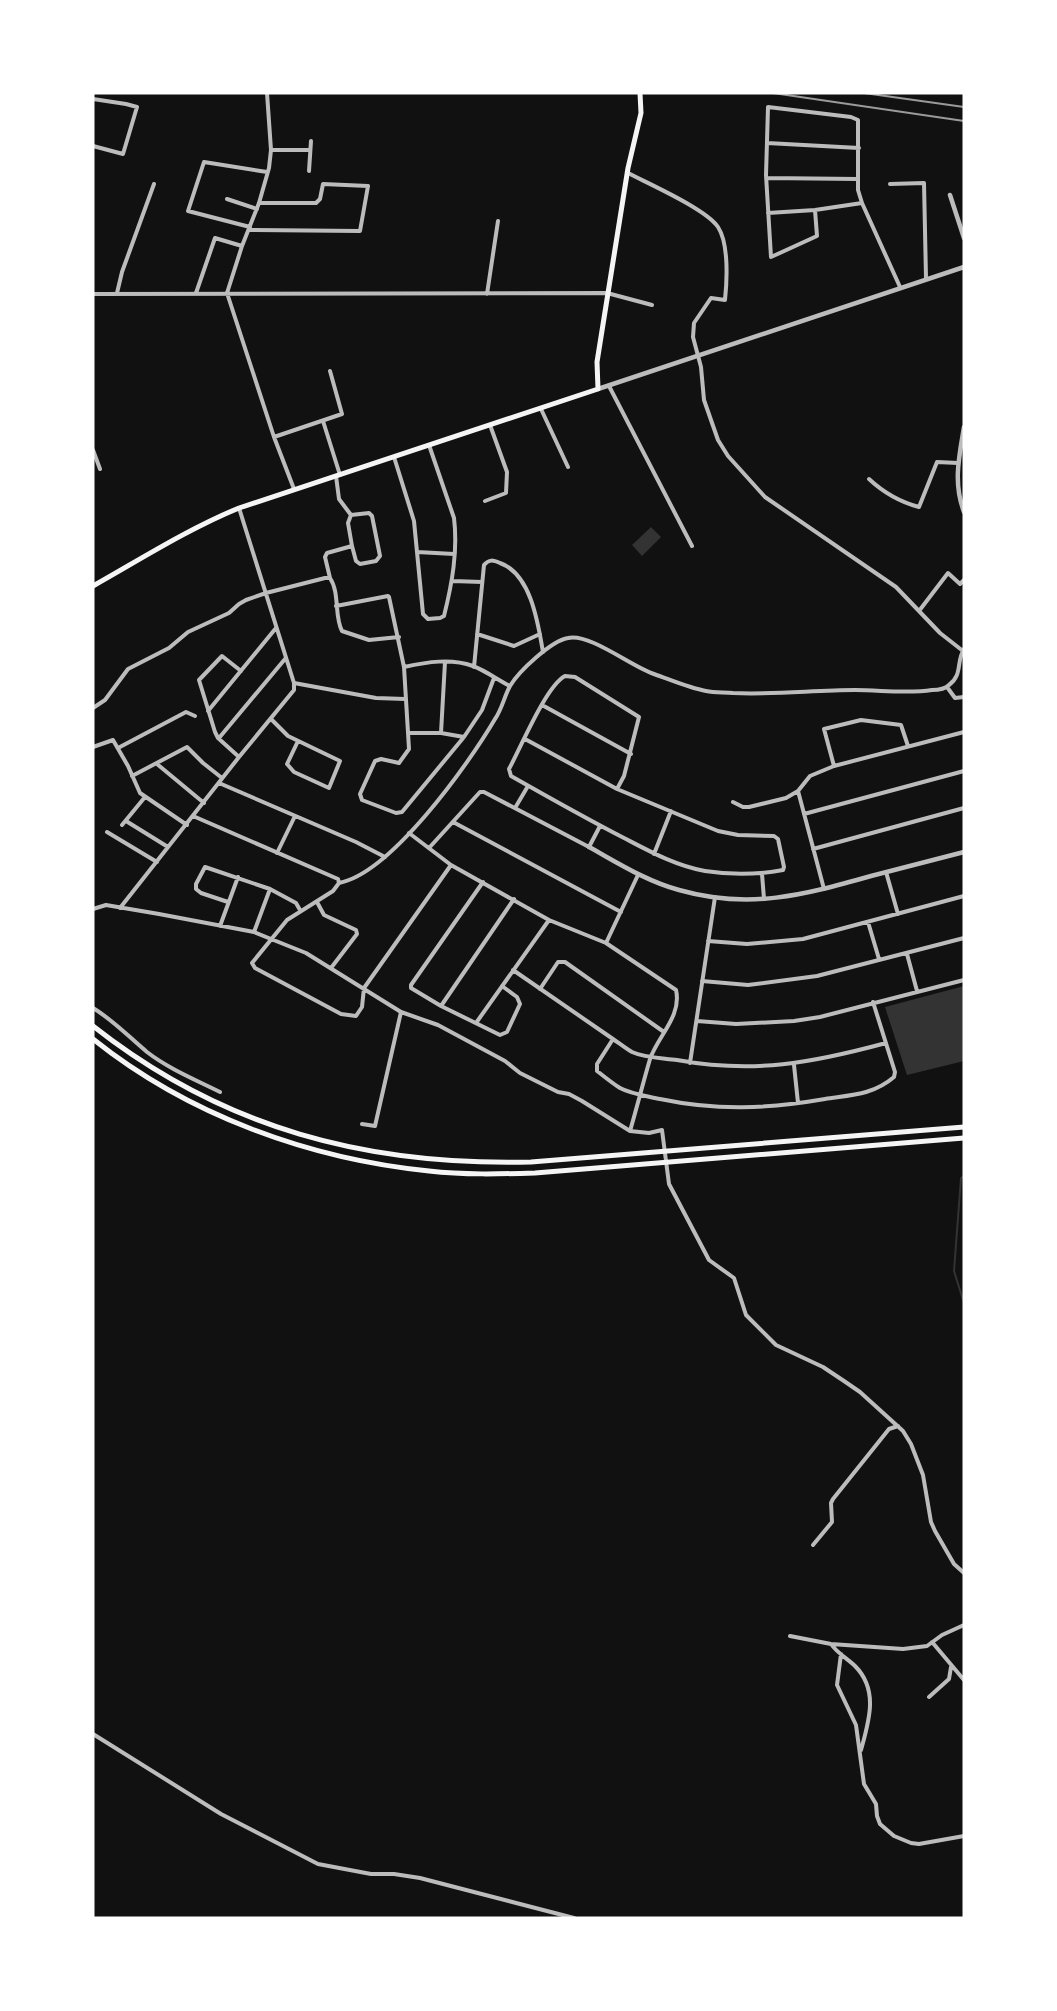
<svg xmlns="http://www.w3.org/2000/svg" width="1057" height="2011" viewBox="0 0 1057 2011" font-family="'DejaVu Sans',sans-serif">
  <rect width="100%" height="100%" fill="#111"/>
  <path fill="#333" d="M 651,527 L 661,537 L 642,556 L 632,545 Z
    M 964,986 L 964,1061 L 907,1075 L 885,1007 Z"/>
  <g fill="none" stroke-linecap="round" stroke-linejoin="round">
    <path stroke="#333" stroke-width="2" d="M 964,1176 L 961,1178 L 954,1271 L 964,1303"/>
    <path stroke="#bcbcbc" stroke-width="4" d="M 267,93 L 271,150 L 269,168 L 259,203 L 242,246 L 227,293 L 274,437 L 294,489
      M 767,143 L 859,148
      M 93,146 L 123,154 L 137,107 L 126,104 L 93,99
      M 271,150 L 310,150
      M 309,171 L 311,141
      M 628,173 C 649,184 706,209 718,227 C 729,244 727,281 725,300 L 711,298 L 694,323 L 693,337 L 701,367 L 704,400 L 718,440 L 728,456 L 765,497 L 896,587 L 940,633 L 963,651
      M 766,178 L 858,179
      M 890,184 L 924,183 L 926,278
      M 227,199 L 257,209
      M 815,210 L 817,236 L 771,257 L 766,175 L 768,107 L 851,117 L 858,120 L 858,190 L 862,203 L 900,287
      M 768,213 L 815,210 L 862,203
      M 250,227 L 188,211 L 204,162 L 267,172
      M 249,230 L 360,231 L 368,186 L 323,184 L 320,199 L 316,203 L 259,203
      M 117,293 L 122,272 L 154,184
      M 196,293 L 215,238 L 242,246
      M 93,294 L 607,293 L 652,305
      M 487,294 L 498,221
      M 609,386 L 692,546
      M 541,409 L 568,467
      M 323,421 L 340,475
      M 274,437 L 342,414 L 330,371
      M 93,450 L 100,469
      M 394,457 L 414,521 L 423,614 L 428,619 L 440,618 L 444,616 C 452,584 458,551 454,518 L 429,445
      M 336,476 L 339,499 L 351,515
      M 869,479 C 884,493 900,502 919,507 L 937,462 L 958,463
      M 485,501 L 506,493 L 507,472 L 490,425
      M 417,552 L 454,554
      M 330,578 L 325,557 L 327,553 L 352,546 L 348,523 L 351,515 L 369,513 L 372,516 L 380,556 L 376,561 L 360,564 L 356,561 L 352,546
      M 453,581 L 482,582
      M 336,606 L 388,596 L 389,597 L 404,667 L 409,749 L 399,763 L 381,759 L 375,761 L 360,794 L 362,800 L 396,813 L 402,812 L 464,737 L 482,710 L 494,678
      M 919,611 L 948,573 L 960,584 L 964,580
      M 477,634 L 514,646 L 540,634
      M 404,667 C 427,662 451,658 473,666 C 486,671 498,680 510,686
      M 474,667 L 484,565 C 489,559 493,560 500,563 C 531,574 538,623 543,652
      M 294,683 L 376,698 L 405,699
      M 947,687 L 955,698 L 964,697
      M 542,705 L 631,754
      M 93,708 L 105,700 L 128,669 L 169,648 L 188,632 L 229,613 L 239,604 L 246,600 L 266,593 L 325,578 L 330,578 C 340,593 334,616 342,631 L 369,640 L 399,637
      M 208,711 L 276,628
      M 271,719 L 288,736 L 340,761 L 329,788 L 294,772 L 287,764 L 298,741
      M 408,733 L 441,733 L 464,737
      M 441,733 L 445,662
      M 219,738 L 285,659
      M 525,739 L 617,789 L 718,831 L 738,835 L 774,836 L 778,839 L 784,867 L 783,870 C 756,875 731,875 705,871 C 676,866 649,851 624,838 C 585,818 548,797 511,776 L 509,769 C 521,747 546,686 565,676 L 575,677 L 639,717 L 624,776 L 617,789
      M 93,747 L 113,740 L 128,766 L 140,793 L 187,825
      M 118,748 L 186,712 L 195,716
      M 239,757 L 218,738 L 215,732 L 199,680 L 222,656 L 241,671
      M 157,764 L 204,803
      M 834,766 L 824,729 L 861,720 L 901,725 L 908,746
      M 132,776 L 187,747 L 203,763 L 222,778
      M 219,783 L 356,842 L 385,857
      M 798,791 L 824,889
      M 733,802 L 743,807 L 749,807 L 786,798 L 798,791 L 810,776 L 834,766 L 964,732
      M 515,808 L 528,786
      M 804,814 L 964,771
      M 193,816 L 338,879 L 339,883 L 333,891 L 287,920 L 252,963 L 255,968 L 341,1014 L 356,1016 L 362,1007 L 364,988 L 451,865
      M 126,821 L 168,847
      M 453,822 L 621,912
      M 122,825 L 145,797
      M 107,832 L 157,862
      M 409,833 L 451,865 L 549,920 L 606,943 L 676,990 C 682,1016 658,1036 650,1059 C 643,1083 637,1107 630,1131
      M 429,848 L 480,792 L 484,792 L 589,847 L 600,826
      M 813,849 L 964,808
      M 277,853 L 295,816
      M 654,854 L 671,811
      M 886,872 L 898,914
      M 762,874 L 764,899
      M 483,882 L 411,985 L 411,988 L 441,1006 L 500,1035 L 507,1032 L 520,1004 L 517,997 L 502,986
      M 339,883 C 391,873 468,765 495,719 C 502,709 504,697 510,686 C 519,671 551,641 568,638 C 590,633 632,667 654,674 C 671,680 689,688 706,691 C 715,693 724,692 733,693 C 774,695 815,690 855,690 C 881,690 907,694 932,690 C 938,690 945,689 949,685 C 963,675 956,661 964,649
      M 228,902 L 201,893 L 196,889 L 196,884 L 205,867 L 270,889 L 296,903 L 300,910
      M 317,902 L 324,915 L 356,930 L 357,934 L 331,968
      M 120,908 L 239,757 L 294,690 L 294,683 L 239,508
      M 93,909 L 106,905 L 159,914 L 254,932 L 271,939 L 306,953 L 401,1012 L 438,1025 L 505,1061 L 520,1073 L 558,1092 L 569,1094 L 582,1101 L 630,1131 L 649,1133 L 662,1130 L 669,1184 L 709,1260 L 734,1278 L 746,1315 L 776,1345 L 823,1367 L 844,1381 L 860,1392 L 903,1431 L 911,1444 L 923,1475 L 931,1522 L 935,1531 L 954,1564 L 964,1573
      M 868,922 L 879,959
      M 220,926 L 238,877
      M 254,932 L 270,889
      M 708,941 L 747,944 L 803,939 L 964,896
      M 606,943 L 638,875
      M 907,954 L 917,991
      M 513,970 L 613,1039
      M 702,981 L 748,985 L 817,976 L 964,938
      M 540,989 L 558,962 L 565,962 L 664,1032
      M 873,1002 L 895,1072 L 894,1077 C 873,1095 851,1095 825,1099 C 767,1109 717,1111 660,1099 C 647,1096 631,1094 620,1088 C 612,1083 605,1077 597,1071 L 597,1064 L 613,1039 C 619,1043 625,1048 632,1052 C 645,1058 663,1058 677,1060 C 754,1074 812,1063 886,1043
      M 441,1006 L 514,899
      M 93,1008 C 113,1020 129,1037 147,1052 C 169,1069 196,1080 220,1092
      M 697,1021 L 736,1024 L 794,1021 L 820,1017 L 964,980
      M 476,1023 L 549,920
      M 690,1063 L 715,897
      M 794,1065 L 798,1103
      M 362,1124 L 375,1126 L 401,1012
      M 813,1545 L 832,1522 L 831,1503 L 833,1499 L 889,1429 L 898,1426
      M 790,1636 L 831,1644 L 903,1649 L 927,1646 L 942,1635 L 964,1625
      M 932,1642 L 964,1680
      M 831,1644 C 837,1653 848,1659 855,1666 C 879,1690 869,1721 861,1750
      M 841,1654 L 837,1685 L 856,1725 L 864,1784 L 876,1804 L 877,1816 L 880,1824 L 894,1836 L 911,1843 L 919,1844 L 964,1836
      M 929,1697 L 949,1679 L 951,1667
      M 93,1734 L 221,1814 L 318,1864 L 371,1874 L 394,1874 L 420,1878 L 574,1918"/>
    <path stroke="#bcbcbc" stroke-width="4.5" d="M 950,195 L 964,238
      M 598,389 L 964,267
      M 964,427 C 959,457 953,483 964,512
      M 589,847 C 618,863 646,881 679,890 C 749,910 804,895 871,876 C 902,868 933,860 964,852"/>
    <path stroke="#f5f5f5" stroke-width="5" d="M 93,586 C 141,559 188,529 239,508 L 598,389 L 597,362 L 628,168 L 641,113 L 640,93"/>
    <path stroke="#f5f5f5" stroke-width="5" d="M 93,1026 C 224,1129 367,1166 531,1162 L 964,1127
      M 93,1039 C 188,1115 309,1159 429,1171 C 464,1175 500,1174 535,1173 L 964,1138"/>
    <path stroke="#9a9a9a" stroke-width="2" d="M 773,93 L 964,121
      M 864,93 L 964,107"/>
  </g>
  <rect width="1057" height="2011" fill="none" stroke="#ffffff" stroke-width="189"/>
</svg>
